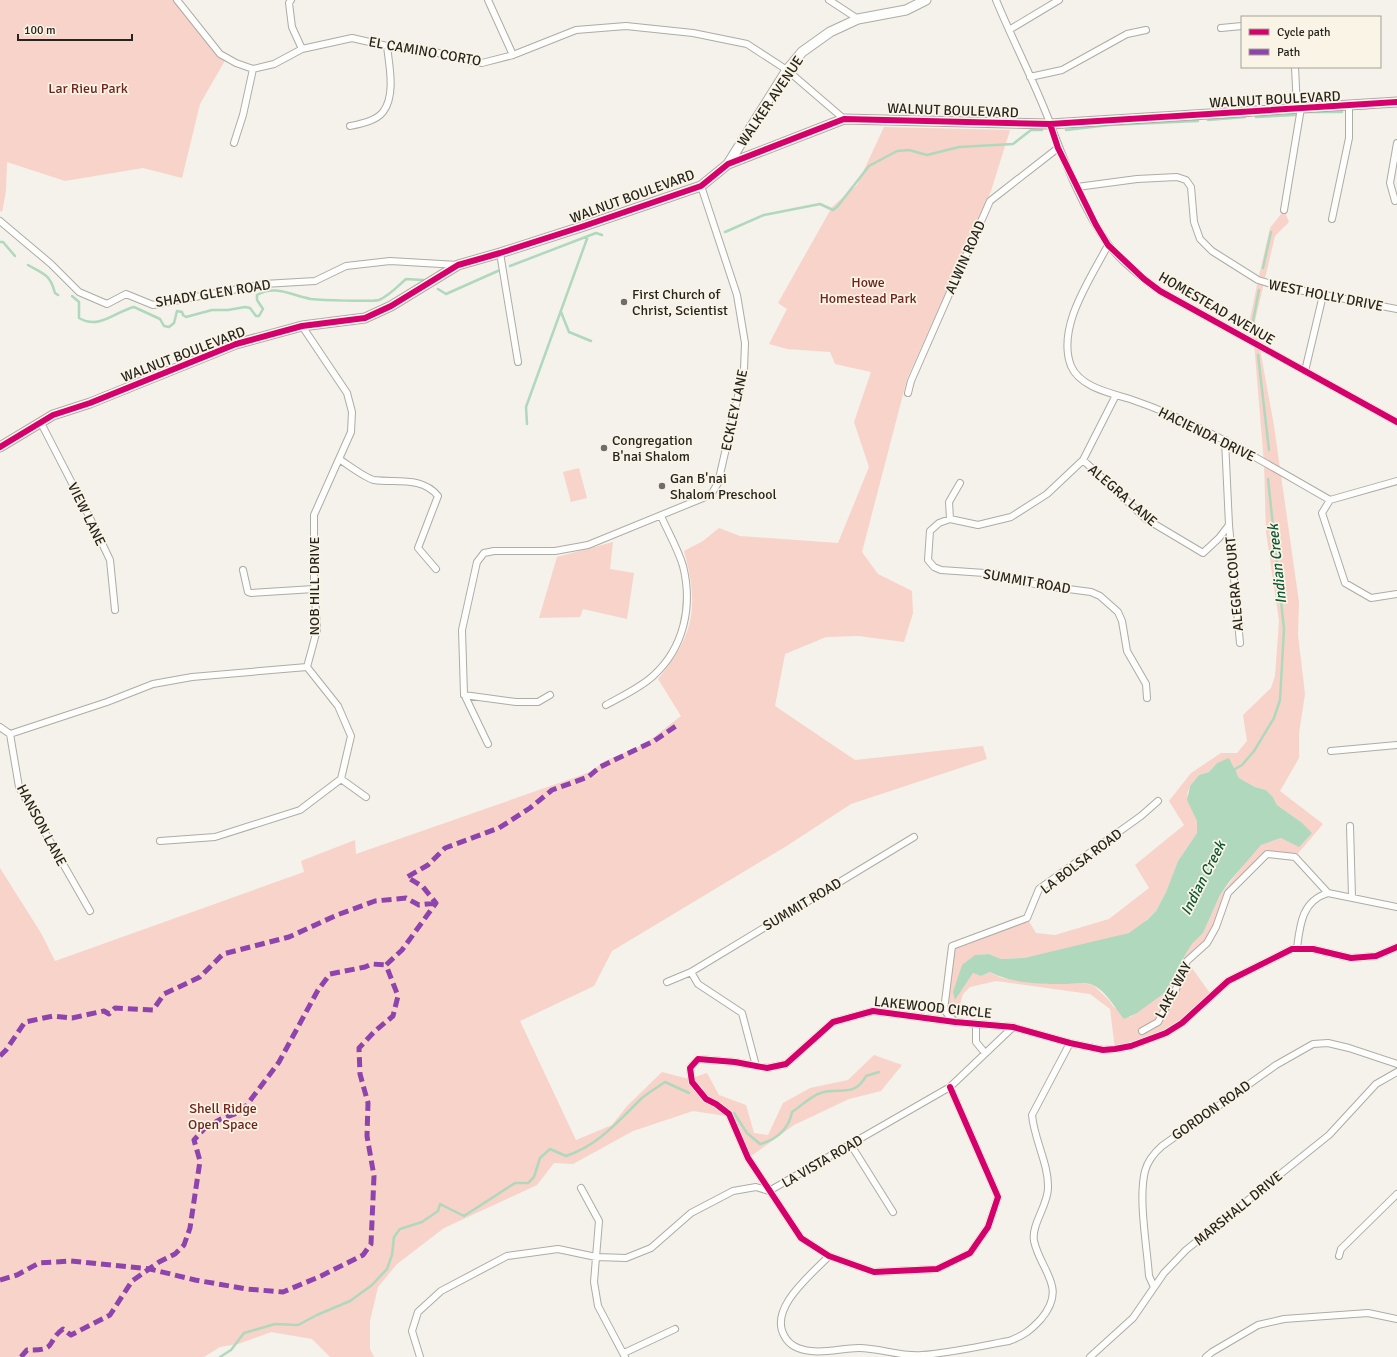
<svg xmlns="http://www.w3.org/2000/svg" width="1397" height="1357" viewBox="0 0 1397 1357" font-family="Signika,sans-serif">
  <rect width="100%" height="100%" fill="#f4f2ea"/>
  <path fill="#f8d3ca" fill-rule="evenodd" d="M 0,0 L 177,0 L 220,54 L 227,57 L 200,104 L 182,178 L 143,168 L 65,181 L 7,162 L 6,191 L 2,212 L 0,211 Z
    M 884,127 L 1010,130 L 991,191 L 907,379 L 862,552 L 878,574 L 912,591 L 913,613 L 904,642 L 859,636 L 826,637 L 785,654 L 775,706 L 855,760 L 983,746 L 987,759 L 851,804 L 785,847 L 612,951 L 594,986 L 520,1021 L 576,1140 L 612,1125 L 627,1106 L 662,1072 L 689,1079 L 707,1073 L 719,1095 L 746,1105 L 754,1133 L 768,1135 L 783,1103 L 810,1088 L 848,1080 L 874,1055 L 902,1065 L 881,1091 L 849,1099 L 794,1125 L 750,1157 L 726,1116 L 693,1111 L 633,1131 L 573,1164 L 554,1163 L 537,1185 L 444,1228 L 397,1264 L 378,1287 L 370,1321 L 370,1349 L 374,1357 L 330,1357 L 312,1339 L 271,1332 L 238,1344 L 220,1347 L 204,1357 L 0,1357 L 0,868 L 41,933 L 55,961 L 304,872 L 301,861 L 355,840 L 356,854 L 582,775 L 592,771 L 605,761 L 645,744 L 681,716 L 658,679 C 695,635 699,605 684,551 L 703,541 L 719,528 L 740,536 L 838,543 L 869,467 L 854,422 L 871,372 L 835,364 L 830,352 L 787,349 L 769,344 L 787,309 L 778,303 L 832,207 L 857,185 Z
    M 1284,210 L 1289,222 L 1275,236 L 1255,321 L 1274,426 L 1299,602 L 1298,635 L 1305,694 L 1299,733 L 1299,758 L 1280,791 L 1323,824 L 1295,857 L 1267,854 L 1228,893 L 1207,943 L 1187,961 L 1212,996 L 1166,1033 L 1115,1049 L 1110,1009 L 1090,994 L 996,981 L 970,987 L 963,994 L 955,1022 L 944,1010 L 952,946 L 1027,918 L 1036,933 L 1055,935 L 1109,919 L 1149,888 L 1135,865 L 1184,825 L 1169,801 L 1191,773 L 1221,753 L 1237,753 L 1247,741 L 1243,715 L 1271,688 L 1275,676 L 1279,621 L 1266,532 L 1264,463 L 1254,343 L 1249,324 L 1258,280 L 1270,228 ZM 1229,759 L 1239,778 L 1255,787 L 1266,790 L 1273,797 L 1277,805 L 1301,822 L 1281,838 L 1261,845 L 1252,854 L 1220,895 L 1203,933 L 1192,944 L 1185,955 L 1167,991 L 1130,1017 L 1114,1007 L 1107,998 L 1093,985 L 1077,982 L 1049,984 L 1002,978 L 990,972 L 981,976 L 973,973 L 955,999 L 975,955 L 989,954 L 1001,959 L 1024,958 L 1101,941 L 1129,933 L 1140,926 L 1156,911 L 1166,892 L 1178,861 L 1197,833 L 1197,821 L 1187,794 L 1190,786 L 1199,775 L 1209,772 L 1217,763 Z
    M 579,468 L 587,498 L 571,502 L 563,472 Z
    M 613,542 L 610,569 L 634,573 L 627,619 L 583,609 L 580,617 L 539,618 L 557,557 Z"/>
  <path fill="#afd8bd" d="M 1229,758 L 1239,778 L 1255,787 L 1266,790 L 1273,797 L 1277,805 L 1301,822 L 1312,833 L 1299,847 L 1281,838 L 1261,845 L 1229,882 L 1220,895 L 1203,933 L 1192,944 L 1185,955 L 1167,991 L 1137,1013 L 1124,1019 C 1115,1008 1106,991 1093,985 C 1083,981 1073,984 1062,984 C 1039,984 1011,983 990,972 L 981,976 L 973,973 L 955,1000 L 953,992 L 962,965 L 975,955 L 989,954 L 1001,959 L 1024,958 L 1129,933 L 1147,920 L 1156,911 L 1166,892 L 1178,861 L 1197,833 L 1197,821 L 1187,800 L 1190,786 L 1199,775 L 1209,772 L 1217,763 Z"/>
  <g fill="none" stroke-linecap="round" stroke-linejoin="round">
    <path stroke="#afd8bd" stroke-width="2.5" d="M 1360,109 L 1368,108
      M 1304,112 L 1342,112
      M 1256,117 L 1295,115
      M 1208,120 L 1245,117
      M 1066,130 L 1109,125 L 1198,121
      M 725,232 L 764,215 L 820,204 L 833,210 L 837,207 L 869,166 L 897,151 L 909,150 L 927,155 L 959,147 L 1013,144 L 1031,130 L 1042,130
      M 0,242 L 3,242 L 15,256
      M 28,265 C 44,274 50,274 55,293 L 58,295
      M 510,266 L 596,233 L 602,235
      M 1263,268 L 1271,232
      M 438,289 L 446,294 L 500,270
      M 72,296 L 79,302 L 79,318 C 100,330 114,312 134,307 L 160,319 L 164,326 L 169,327 L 174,323 L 177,311 L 182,312 L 183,315 L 186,317 L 212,310 L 228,310 L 245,307 L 250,308 L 256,316 L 259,316 L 263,309 L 257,300 L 257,295 C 275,284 293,296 311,299 C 321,300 371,302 379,300 C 389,296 398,286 406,279 L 423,280
      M 561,312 L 569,332 L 591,341
      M 1255,331 L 1253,321 L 1259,290
      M 1258,355 L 1269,450
      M 527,424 L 526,407 L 588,236
      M 1234,773 L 1235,769 L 1242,765 L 1254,751 L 1274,718 L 1280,700 L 1284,629 L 1268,479
      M 734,1113 L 747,1133 L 760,1144 C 776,1140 789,1129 792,1112 C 801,1106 809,1098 818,1094 C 837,1085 853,1100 866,1076 L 879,1072
      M 220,1357 L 231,1350 L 244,1333 L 275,1324 L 298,1325 L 317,1315 L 350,1301 L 372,1285 L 387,1269 L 392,1255 L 394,1237 L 400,1229 L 422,1222 L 438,1211 L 440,1204 L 464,1216 L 515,1183 L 528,1183 L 534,1177 L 540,1158 L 550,1149 L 566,1156 C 599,1145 618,1121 642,1098 C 649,1092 658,1087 665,1082 L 689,1093"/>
    <g stroke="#adaca5" stroke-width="8">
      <path id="street" d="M 177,0 L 220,54 L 236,63 L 253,69 L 274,64 L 302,49 L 352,38 L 387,46 L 425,50 L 482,63 L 513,55 L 576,30 L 626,26 L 693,33 L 747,44 L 787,70 L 844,119
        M 291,0 L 289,3 L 292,27 L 302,49
        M 488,0 L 513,55
        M 829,0 L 858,19
        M 996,0 C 1013,41 1034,81 1050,123 C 1065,163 1083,209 1108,244 C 1121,262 1142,278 1160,291 L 1397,422
        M 1221,28 L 1242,26
        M 1009,30 L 1059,0
        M 1295,67 L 1297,108
        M 1030,77 L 1062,70 L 1127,34 L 1146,30
        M 350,126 C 360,124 376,121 383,112 C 396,95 389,65 387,46
        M 234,143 L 243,115 L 253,69
        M 1077,187 L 1137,179 L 1177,177 L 1186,180 L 1191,187 L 1194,222 L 1200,239 L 1212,251 L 1258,280 L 1278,286 L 1397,309
        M 1395,201 L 1390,183 L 1397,143
        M 1284,210 L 1301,108
        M 1332,219 L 1349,138 L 1349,106
        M 0,221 L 51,264 L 79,292 L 107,304 L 126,294 L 153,305 L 264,284 L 315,281 L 346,266 L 390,261 L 458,265
        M 1108,245 C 1091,278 1056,327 1071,366 C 1080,387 1110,393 1130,399 C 1201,423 1265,463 1330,500 L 1322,513 L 1345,583 L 1371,598 L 1397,594
        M 500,253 L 518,362
        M 1305,371 L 1323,295
        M 908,393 L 911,381 L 990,201 L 1058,148
        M 1116,395 L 1083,460 L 1047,494 L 1011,517 L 978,525 L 950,519 L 939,523 L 930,531 L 928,560 L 934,567 L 941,570 L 999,574 L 1038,585 L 1091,592 L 1100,596 L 1118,612 L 1122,621 L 1127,651 L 1146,684 L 1147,698
        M 41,423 L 90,518 L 110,560 L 115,610
        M 1225,440 L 1229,525 L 1240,643
        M 339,459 C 347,464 365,478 374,480 C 396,483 422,476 438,496 L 418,548 L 436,569
        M 1083,460 L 1146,519 L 1203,553 L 1219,538 L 1229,525
        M 1330,500 L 1397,481
        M 950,519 L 949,502 L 960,483
        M 243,570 L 248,592 L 251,593 L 314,589
        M 464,695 L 516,702 L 538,702 L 550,695
        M 606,705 C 622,696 640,688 653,676 C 684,648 693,606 683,566 C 678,549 668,532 661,516
        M 0,727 L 10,734 L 107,702 L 153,684 L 192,677 L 307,667 L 317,630 L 314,581 L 314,515 L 351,432 L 352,412 L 347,393 L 302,326
        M 10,734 L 19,787 L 90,911
        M 488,744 L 464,694 L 462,630 L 477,562 L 484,553 L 494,551 L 555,551 L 588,545 L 703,498 L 712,493 L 718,483 L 744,370 L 745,343 L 737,295 L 701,186
        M 1331,751 L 1397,745
        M 341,779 L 366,797
        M 1350,826 L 1352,897
        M 160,841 L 215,837 L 300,810 L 341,779 L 351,736 L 338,706 L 307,667
        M 1297,948 C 1300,924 1302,901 1328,893 L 1397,907
        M 691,972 L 698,984 L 742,1013 L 756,1066
        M 667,982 L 691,972 L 914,837
        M 955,1022 L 944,1010 L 952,946 L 1027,918 L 1039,889 L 1141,816 L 1158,801
        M 976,1024 L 976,1042 L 985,1053
        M 1142,1031 L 1158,1022 L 1176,989 L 1187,961 L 1207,943 L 1216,927 L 1228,893 L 1267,854 L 1295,857 L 1328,893
        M 950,1087 L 998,1197 L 988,1227 L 970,1253 L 937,1269 L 874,1272 L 829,1256 L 801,1238 L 748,1158 L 729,1114 L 716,1104 L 706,1099 L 692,1082 L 690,1068 L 698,1059 L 735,1062 L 767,1068 L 786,1064 L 833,1022 L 873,1011 L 955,1022 L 1013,1027 L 1070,1043 L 1103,1050 L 1115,1049 L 1131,1046 L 1166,1033 L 1182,1023 L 1228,981 L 1292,949 L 1313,949 L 1351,958 L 1376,956 L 1397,947
        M 851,1145 L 893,1212
        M 581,1188 L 599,1221 L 594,1282 L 598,1306 L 625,1357
        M 829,1256 C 812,1274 767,1309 785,1337 C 790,1346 801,1350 811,1351 C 827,1353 843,1348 859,1348 C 880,1348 901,1357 922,1355 C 951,1353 980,1346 1009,1341 C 1023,1336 1031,1330 1041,1319 C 1068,1287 1041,1272 1034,1241 C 1031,1225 1048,1205 1048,1188 C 1049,1165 1034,1139 1032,1115 L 1070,1043
        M 1339,1256 L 1341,1249 L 1397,1194
        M 1154,1287 L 1149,1276 C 1147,1246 1138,1199 1145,1171 C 1148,1160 1154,1153 1162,1146 L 1276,1065 L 1313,1044 L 1328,1043 L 1349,1048 L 1397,1064
        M 624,1353 L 675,1329
        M 420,1357 L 412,1331 L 418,1312 L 441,1291 L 507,1256 L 558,1249 L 596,1257 L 626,1258 L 651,1248 L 691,1213 L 733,1191 L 756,1187 L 769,1191 L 950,1087 L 1013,1027
        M 1090,1357 L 1133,1318 L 1164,1273 L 1186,1250 L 1329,1135 L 1376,1084 L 1397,1072
        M 1206,1357 L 1212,1352 L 1258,1325 L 1284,1319 L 1368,1313 L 1397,1319"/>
    </g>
    <g stroke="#adaca5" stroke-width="11">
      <path id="secondary" d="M 728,164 L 787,70 L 802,52 L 830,32 L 858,19 L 906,10 L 926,0
        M 0,447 L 53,415 L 90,403 L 236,344 L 302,326 L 365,318 L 391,306 L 458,265 L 500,253 L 581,227 L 701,186 L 728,164 L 844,119 L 1050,124 L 1397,102"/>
    </g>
    <use href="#street" stroke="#fdfdfc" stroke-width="6"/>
    <use href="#secondary" stroke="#fdfdfc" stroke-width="9"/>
    <path stroke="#8e44ad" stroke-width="5" stroke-dasharray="10 5" stroke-linecap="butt" d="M 0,1056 L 6,1050 L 25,1022 L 53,1016 L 72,1018 L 104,1011 L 109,1014 L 115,1008 L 153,1010 L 164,994 L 200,977 L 223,954 L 289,937 L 337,915 L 375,901 L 406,898 L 419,905 L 436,903
      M 0,1280 L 17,1275 L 39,1263 L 71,1261 L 150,1269 L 195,1280 L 247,1289 L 283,1292 L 321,1276 L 363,1255 L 371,1244 L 374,1176 L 367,1136 L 368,1103 L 360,1074 L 359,1048 L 375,1031 L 393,1016 L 398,996 L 386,965 L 402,950 L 436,903 L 423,887 L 407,877 L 428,865 L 445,848 L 499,828 L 530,808 L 552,790 L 588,777 L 600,767 L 654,741 L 679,724
      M 21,1357 L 27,1350 C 59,1351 45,1342 63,1329 L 71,1335 L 110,1315 L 132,1281 L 159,1262 L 175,1254 L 184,1245 L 190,1228 L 200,1161 L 194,1140 L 205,1128 L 221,1119 L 235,1114 L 246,1106 L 279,1062 L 318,990 L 330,974 L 365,967 L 372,964 L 386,965"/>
    <g stroke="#f9f4e5" stroke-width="8">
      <path id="cycleway" d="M 1050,124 L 1058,148 L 1096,225 L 1108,245 L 1144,279 L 1160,291 L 1397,422
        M 0,447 L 53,415 L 90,403 L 236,344 L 302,326 L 365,318 L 391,306 L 458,265 L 500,253 L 581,227 L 701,186 L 728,164 L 844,119 L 1050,124 L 1397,102
        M 950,1087 L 998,1197 L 988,1227 L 970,1253 L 937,1269 L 874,1272 L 829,1256 L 801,1238 L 748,1158 L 729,1114 L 716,1104 L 706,1099 L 692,1082 L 690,1068 L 698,1059 L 735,1062 L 767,1068 L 786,1064 L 833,1022 L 873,1011 L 955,1022 L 1013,1027 L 1070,1043 L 1103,1050 L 1115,1049 L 1131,1046 L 1166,1033 L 1182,1023 L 1228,981 L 1292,949 L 1313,949 L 1351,958 L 1376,956 L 1397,947"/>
    </g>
    <use href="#cycleway" stroke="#d6006c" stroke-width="6"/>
  </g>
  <g fill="#6f6d66" stroke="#f9f4e5" stroke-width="1.5">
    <circle cx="624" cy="302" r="4"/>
    <circle cx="604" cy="448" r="4"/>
    <circle cx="662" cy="486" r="4"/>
  </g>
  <g text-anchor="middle" stroke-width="3.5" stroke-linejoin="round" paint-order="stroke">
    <g font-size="14" fill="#27251f" stroke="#f9f4e5">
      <text transform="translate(425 51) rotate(10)" y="5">EL CAMINO CORTO</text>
      <text transform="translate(1275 99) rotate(-3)" y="5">WALNUT BOULEVARD</text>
      <text transform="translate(770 101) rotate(-56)" y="5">WALKER AVENUE</text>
      <text transform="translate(953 110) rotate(2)" y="5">WALNUT BOULEVARD</text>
      <text transform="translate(632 196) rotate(-20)" y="5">WALNUT BOULEVARD</text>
      <text transform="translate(965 257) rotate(-66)" y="5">ALWIN ROAD</text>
      <text transform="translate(213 293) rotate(-9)" y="5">SHADY GLEN ROAD</text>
      <text transform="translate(1326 295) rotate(11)" y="5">WEST HOLLY DRIVE</text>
      <text transform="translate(1217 308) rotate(30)" y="5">HOMESTEAD AVENUE</text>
      <text transform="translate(183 354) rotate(-21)" y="5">WALNUT BOULEVARD</text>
      <text transform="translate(734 410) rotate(-78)" y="5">ECKLEY LANE</text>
      <text transform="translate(1207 434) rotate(26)" y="5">HACIENDA DRIVE</text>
      <text transform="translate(1123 495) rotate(41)" y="5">ALEGRA LANE</text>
      <text transform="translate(87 514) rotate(64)" y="5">VIEW LANE</text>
      <text transform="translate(1027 581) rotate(10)" y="5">SUMMIT ROAD</text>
      <text transform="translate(1234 584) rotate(-95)" y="5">ALEGRA COURT</text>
      <text transform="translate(314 586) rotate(-90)" y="5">NOB HILL DRIVE</text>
      <text transform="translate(42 825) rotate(62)" y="5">HANSON LANE</text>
      <text transform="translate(1081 861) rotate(-37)" y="5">LA BOLSA ROAD</text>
      <text transform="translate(802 904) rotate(-31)" y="5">SUMMIT ROAD</text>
      <text transform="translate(1173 990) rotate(-62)" y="5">LAKE WAY</text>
      <text transform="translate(933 1007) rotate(6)" y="5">LAKEWOOD CIRCLE</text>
      <text transform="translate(1211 1110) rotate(-35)" y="5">GORDON ROAD</text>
      <text transform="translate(822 1161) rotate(-30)" y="5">LA VISTA ROAD</text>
      <text transform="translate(1238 1208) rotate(-39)" y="5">MARSHALL DRIVE</text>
    </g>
    <g font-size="14" fill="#70241d" stroke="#f9f4e5">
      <text x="88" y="93">Lar Rieu Park</text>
      <text x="868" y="287">Howe<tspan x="868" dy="16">Homestead Park</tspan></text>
      <text x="223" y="1113">Shell Ridge<tspan x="223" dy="16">Open Space</tspan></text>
    </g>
    <g font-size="14" fill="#27251f" stroke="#f9f4e5" text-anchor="start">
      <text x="632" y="299">First Church of<tspan x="632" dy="16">Christ, Scientist</tspan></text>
      <text x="612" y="445">Congregation<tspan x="612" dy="16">B'nai Shalom</tspan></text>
      <text x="670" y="483">Gan B'nai<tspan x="670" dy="16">Shalom Preschool</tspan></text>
    </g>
    <g font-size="15" font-style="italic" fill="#0f5736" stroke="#f9f4e5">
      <text transform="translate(1277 564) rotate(-96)" y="5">Indian Creek</text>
      <text transform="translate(1203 878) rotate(-63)" y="5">Indian Creek</text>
    </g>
  </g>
  <rect x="1241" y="16" width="140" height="52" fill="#f9f4e5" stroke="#a5a196"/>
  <rect x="1249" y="29" width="20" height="6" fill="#d6006c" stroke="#a5a196"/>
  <text x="1277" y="36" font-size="12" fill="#27251f">Cycle path</text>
  <rect x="1249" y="49" width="20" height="6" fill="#8e44ad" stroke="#a5a196"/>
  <text x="1277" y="56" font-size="12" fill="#27251f">Path</text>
  <path d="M18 34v6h114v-6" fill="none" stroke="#27251f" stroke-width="2"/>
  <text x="24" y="34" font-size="12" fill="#27251f" stroke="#f9f4e5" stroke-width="3" paint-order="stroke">100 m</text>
</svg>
